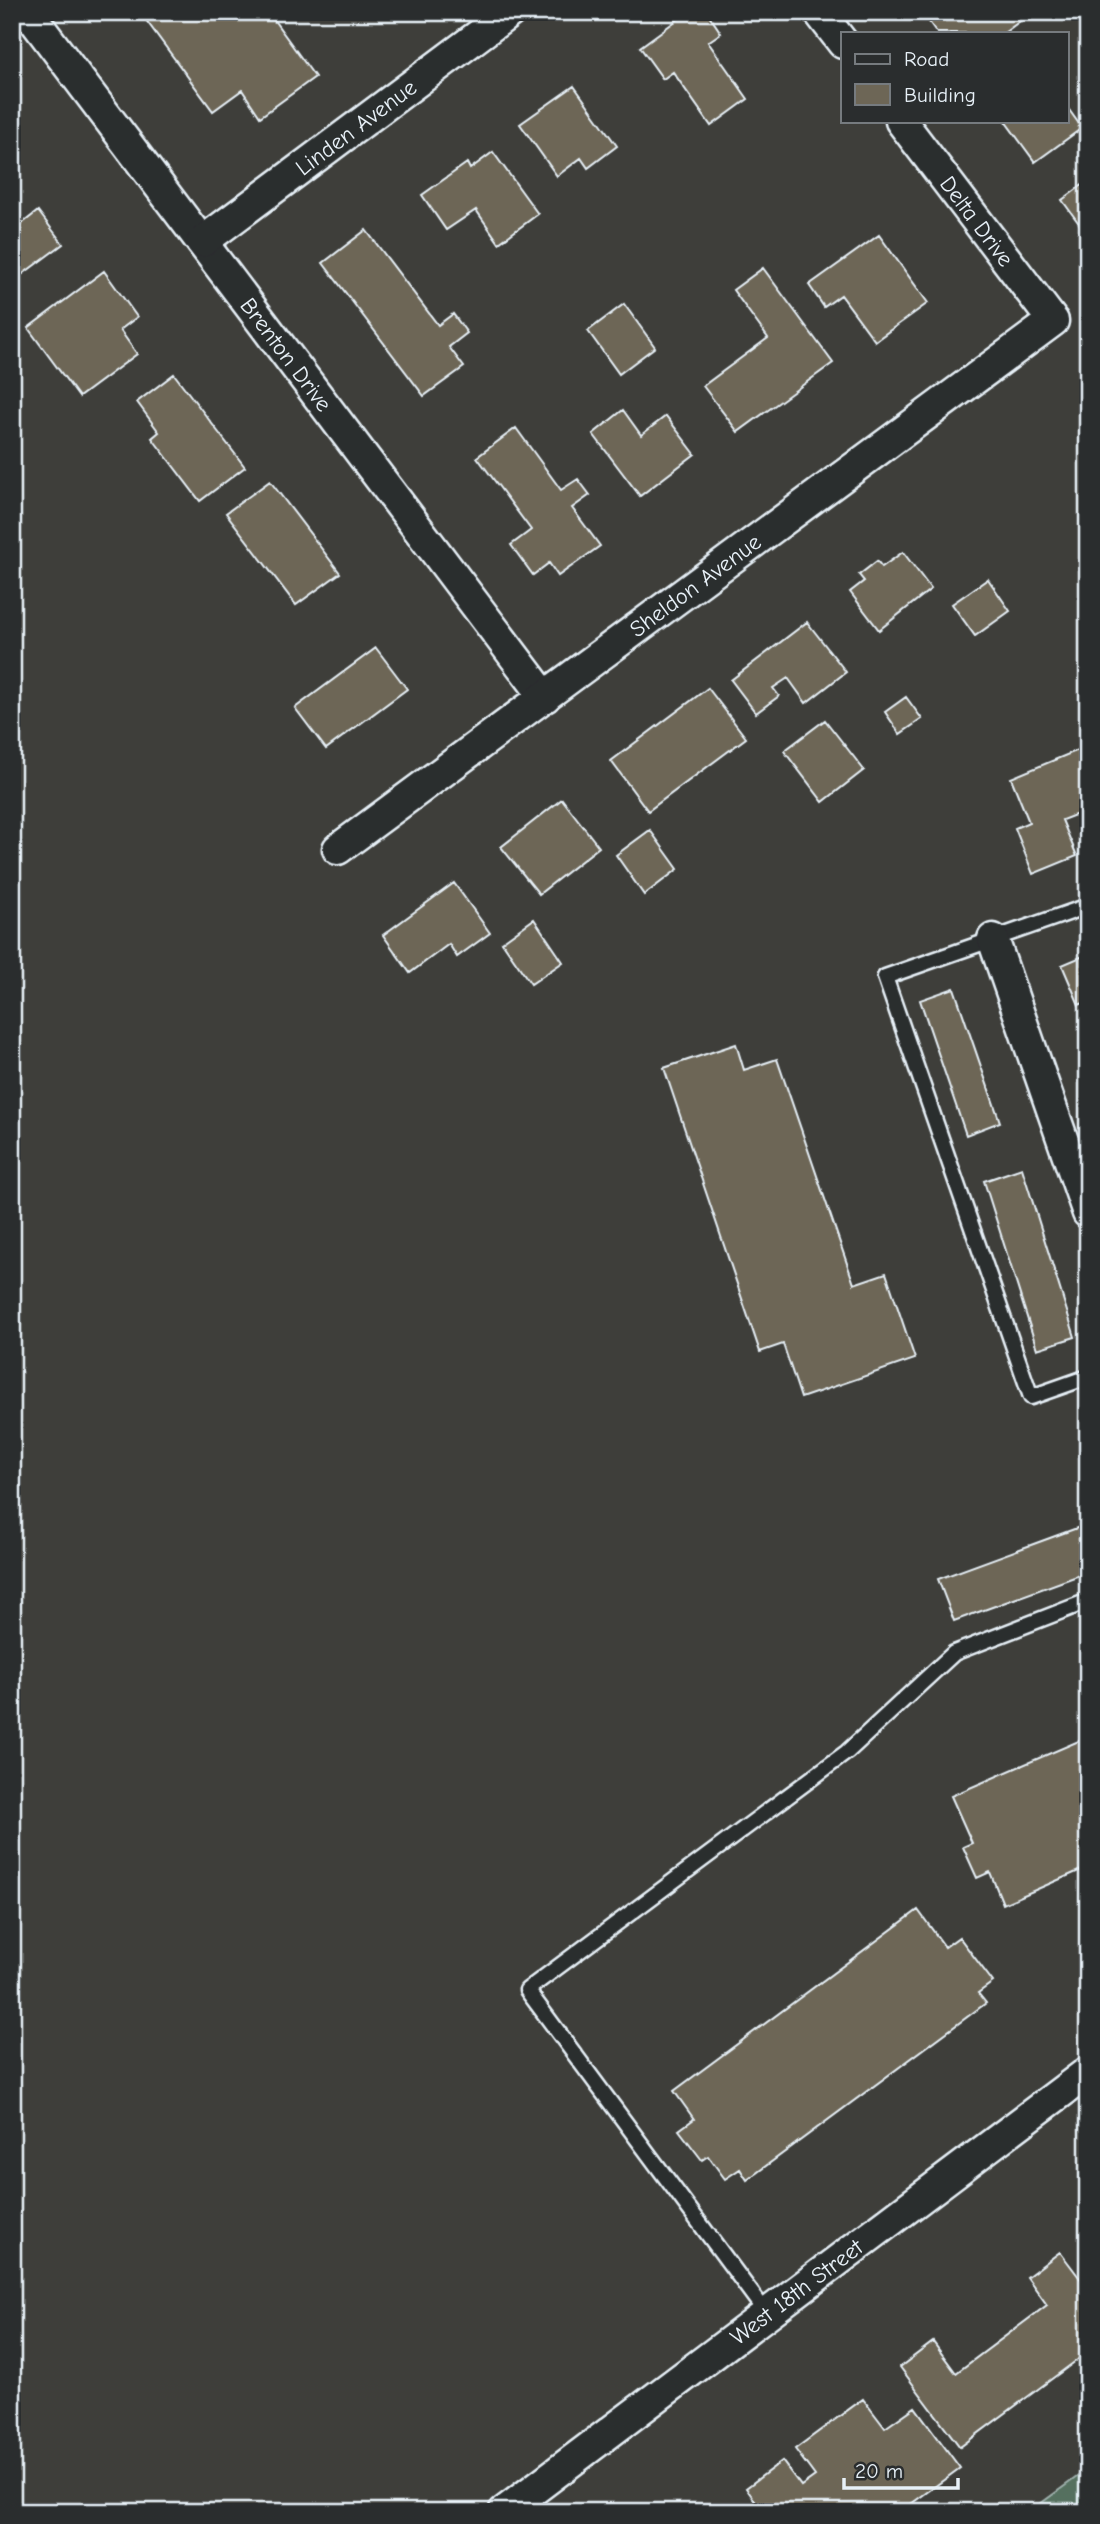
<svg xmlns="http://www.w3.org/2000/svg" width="1100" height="2524" viewBox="0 0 1100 2524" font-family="'Comic Neue',sans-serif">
  <rect width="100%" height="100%" fill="#3e3e3a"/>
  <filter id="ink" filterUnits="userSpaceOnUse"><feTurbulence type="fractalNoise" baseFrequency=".0143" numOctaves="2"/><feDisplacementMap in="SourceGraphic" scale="14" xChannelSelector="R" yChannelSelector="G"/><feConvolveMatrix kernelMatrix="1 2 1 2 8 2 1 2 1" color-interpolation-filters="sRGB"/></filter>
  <g filter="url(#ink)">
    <path fill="#54705f" stroke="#9eb0ac" stroke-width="2" d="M 1088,2469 L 1088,2512 L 1029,2512 Z"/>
    <path fill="#6d6656" stroke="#e8f1f8" stroke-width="2" d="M 140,12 L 268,12 L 315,77 L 260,117 L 242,90 L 213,111 Z
      M 688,12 L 707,12 L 721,33 L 708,42 L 748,99 L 711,126 L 673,72 L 663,79 L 640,47 Z
      M 922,12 L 1032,12 L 1004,33 L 937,33 Z
      M 574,86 L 617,146 L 588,168 L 581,158 L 557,176 L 520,124 Z
      M 1067,107 L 1082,128 L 1035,162 L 1005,121 L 1067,121 Z
      M 493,152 L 538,214 L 499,243 L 476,210 L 446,230 L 422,195 L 467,163 L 470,169 Z
      M 1088,181 L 1088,236 L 1062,200 Z
      M 38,211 L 63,244 L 12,282 L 12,217 L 19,226 Z
      M 366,230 L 438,325 L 453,314 L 467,333 L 449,347 L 464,367 L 424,396 L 323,263 Z
      M 879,235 L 928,303 L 875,341 L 841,295 L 824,307 L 809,285 Z
      M 763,268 L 833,363 L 738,432 L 703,386 L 768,338 L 733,290 Z
      M 104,271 L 137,317 L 120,330 L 137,354 L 79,397 L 28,328 Z
      M 624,304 L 655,347 L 619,374 L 588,331 Z
      M 174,374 L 245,467 L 200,501 L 152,438 L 159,432 L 137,402 Z
      M 623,410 L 641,435 L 666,416 L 695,454 L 640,496 L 593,434 Z
      M 516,428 L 561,490 L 578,479 L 590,495 L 572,508 L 600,546 L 558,576 L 549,563 L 533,575 L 511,545 L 531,530 L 477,457 Z
      M 270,481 L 340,573 L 296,605 L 226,513 Z
      M 903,552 L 931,589 L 879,630 L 850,592 L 864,581 L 859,575 L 877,561 L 882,567 Z
      M 988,579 L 1010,611 L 975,636 L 952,604 Z
      M 807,622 L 846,672 L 806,703 L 788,678 L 773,688 L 779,696 L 756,713 L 731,680 Z
      M 376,648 L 407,689 L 326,749 L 295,708 Z
      M 708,688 L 746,738 L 648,811 L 611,761 Z
      M 906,697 L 922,719 L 900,734 L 885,712 Z
      M 825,720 L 864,770 L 823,802 L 784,751 Z
      M 1088,746 L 1088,810 L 1062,820 L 1077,856 L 1033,874 L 1015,828 L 1029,822 L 1011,778 Z
      M 562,799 L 599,847 L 539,894 L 501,847 Z
      M 650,830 L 678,869 L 644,895 L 616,855 Z
      M 454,883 L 490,933 L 457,957 L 449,944 L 410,973 L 383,935 Z
      M 534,919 L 563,962 L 531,984 L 502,942 Z
      M 1088,954 L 1088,1001 L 1079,1005 L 1062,965 Z
      M 954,988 L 1000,1122 L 966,1135 L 920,1000 Z
      M 736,1044 L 744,1070 L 777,1059 L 854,1284 L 886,1273 L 915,1359 L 801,1398 L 783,1344 L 760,1352 L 664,1068 Z
      M 1022,1168 L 1075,1337 L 1037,1349 L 984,1181 Z
      M 1088,1524 L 1088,1572 L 954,1621 L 938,1579 Z
      M 1088,1737 L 1088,1867 L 1003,1904 L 990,1872 L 977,1878 L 963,1847 L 972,1843 L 951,1796 Z
      M 918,1910 L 945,1947 L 959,1937 L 993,1982 L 978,1993 L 986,2003 L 747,2180 L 740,2169 L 725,2179 L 708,2156 L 702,2160 L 679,2130 L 694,2119 L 674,2091 Z
      M 1060,2252 L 1088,2289 L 1088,2352 L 960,2447 L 900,2367 L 933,2342 L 956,2373 L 1047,2305 L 1027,2277 Z
      M 863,2399 L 885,2428 L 915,2407 L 960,2468 L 900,2512 L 763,2512 L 746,2488 L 782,2461 L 801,2486 L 815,2476 L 795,2449 Z"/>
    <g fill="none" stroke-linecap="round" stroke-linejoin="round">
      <g stroke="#e8f1f8" stroke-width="19">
        <path id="lane" d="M 1088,906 L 885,977 L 1031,1397 L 1088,1377
          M 767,2314 L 527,1990 L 847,1752 L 954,1653 L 1088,1601"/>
      </g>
      <g stroke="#e8f1f8" stroke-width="35">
        <g id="street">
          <path id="s1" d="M 28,12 L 545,697"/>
          <path d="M 819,12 L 843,43"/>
          <path id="s2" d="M 202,242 L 510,12"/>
          <path id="s3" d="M 338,849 L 1053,321 L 901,121"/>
          <path d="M 993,939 L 1088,1213"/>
          <path id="s4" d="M 504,2512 L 1088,2072"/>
        </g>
      </g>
      <use href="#lane" stroke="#2a2d2e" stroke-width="14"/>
      <use href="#street" stroke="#2a2d2e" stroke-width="30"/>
    </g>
  </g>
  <g text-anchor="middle" stroke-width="5" stroke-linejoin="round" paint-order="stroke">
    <g font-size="23" fill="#e8f1f8" stroke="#2a2d2e">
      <text dy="8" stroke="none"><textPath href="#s2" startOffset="192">Linden Avenue</textPath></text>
      <text transform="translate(977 221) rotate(53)" y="8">Delta Drive</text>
      <text dy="8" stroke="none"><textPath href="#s1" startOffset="429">Brenton Drive</textPath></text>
      <text dy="8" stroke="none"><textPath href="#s3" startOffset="444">Sheldon Avenue</textPath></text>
      <text dy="8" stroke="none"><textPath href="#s4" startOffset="366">West 18th Street</textPath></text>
    </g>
  </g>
  <rect width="1100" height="2524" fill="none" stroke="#2a2d2e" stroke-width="42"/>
  <rect x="21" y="21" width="1058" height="2482" fill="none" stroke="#e8f1f8" stroke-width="2.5" filter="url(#ink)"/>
  <rect x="841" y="32" width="228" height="91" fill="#2a2d2e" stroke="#767b7f" stroke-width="2"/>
  <rect x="855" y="54" width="35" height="10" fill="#2a2d2e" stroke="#767b7f" stroke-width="2"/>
  <text x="904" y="66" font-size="21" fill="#e8f1f8">Road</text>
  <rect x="855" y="84" width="35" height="21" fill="#6d6656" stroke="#767b7f" stroke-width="2"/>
  <text x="904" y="102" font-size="21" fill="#e8f1f8">Building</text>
  <path d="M844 2478v10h114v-10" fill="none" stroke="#e8f1f8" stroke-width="3.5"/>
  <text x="855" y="2478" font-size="21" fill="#e8f1f8" stroke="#2a2d2e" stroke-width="5" paint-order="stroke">20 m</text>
</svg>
